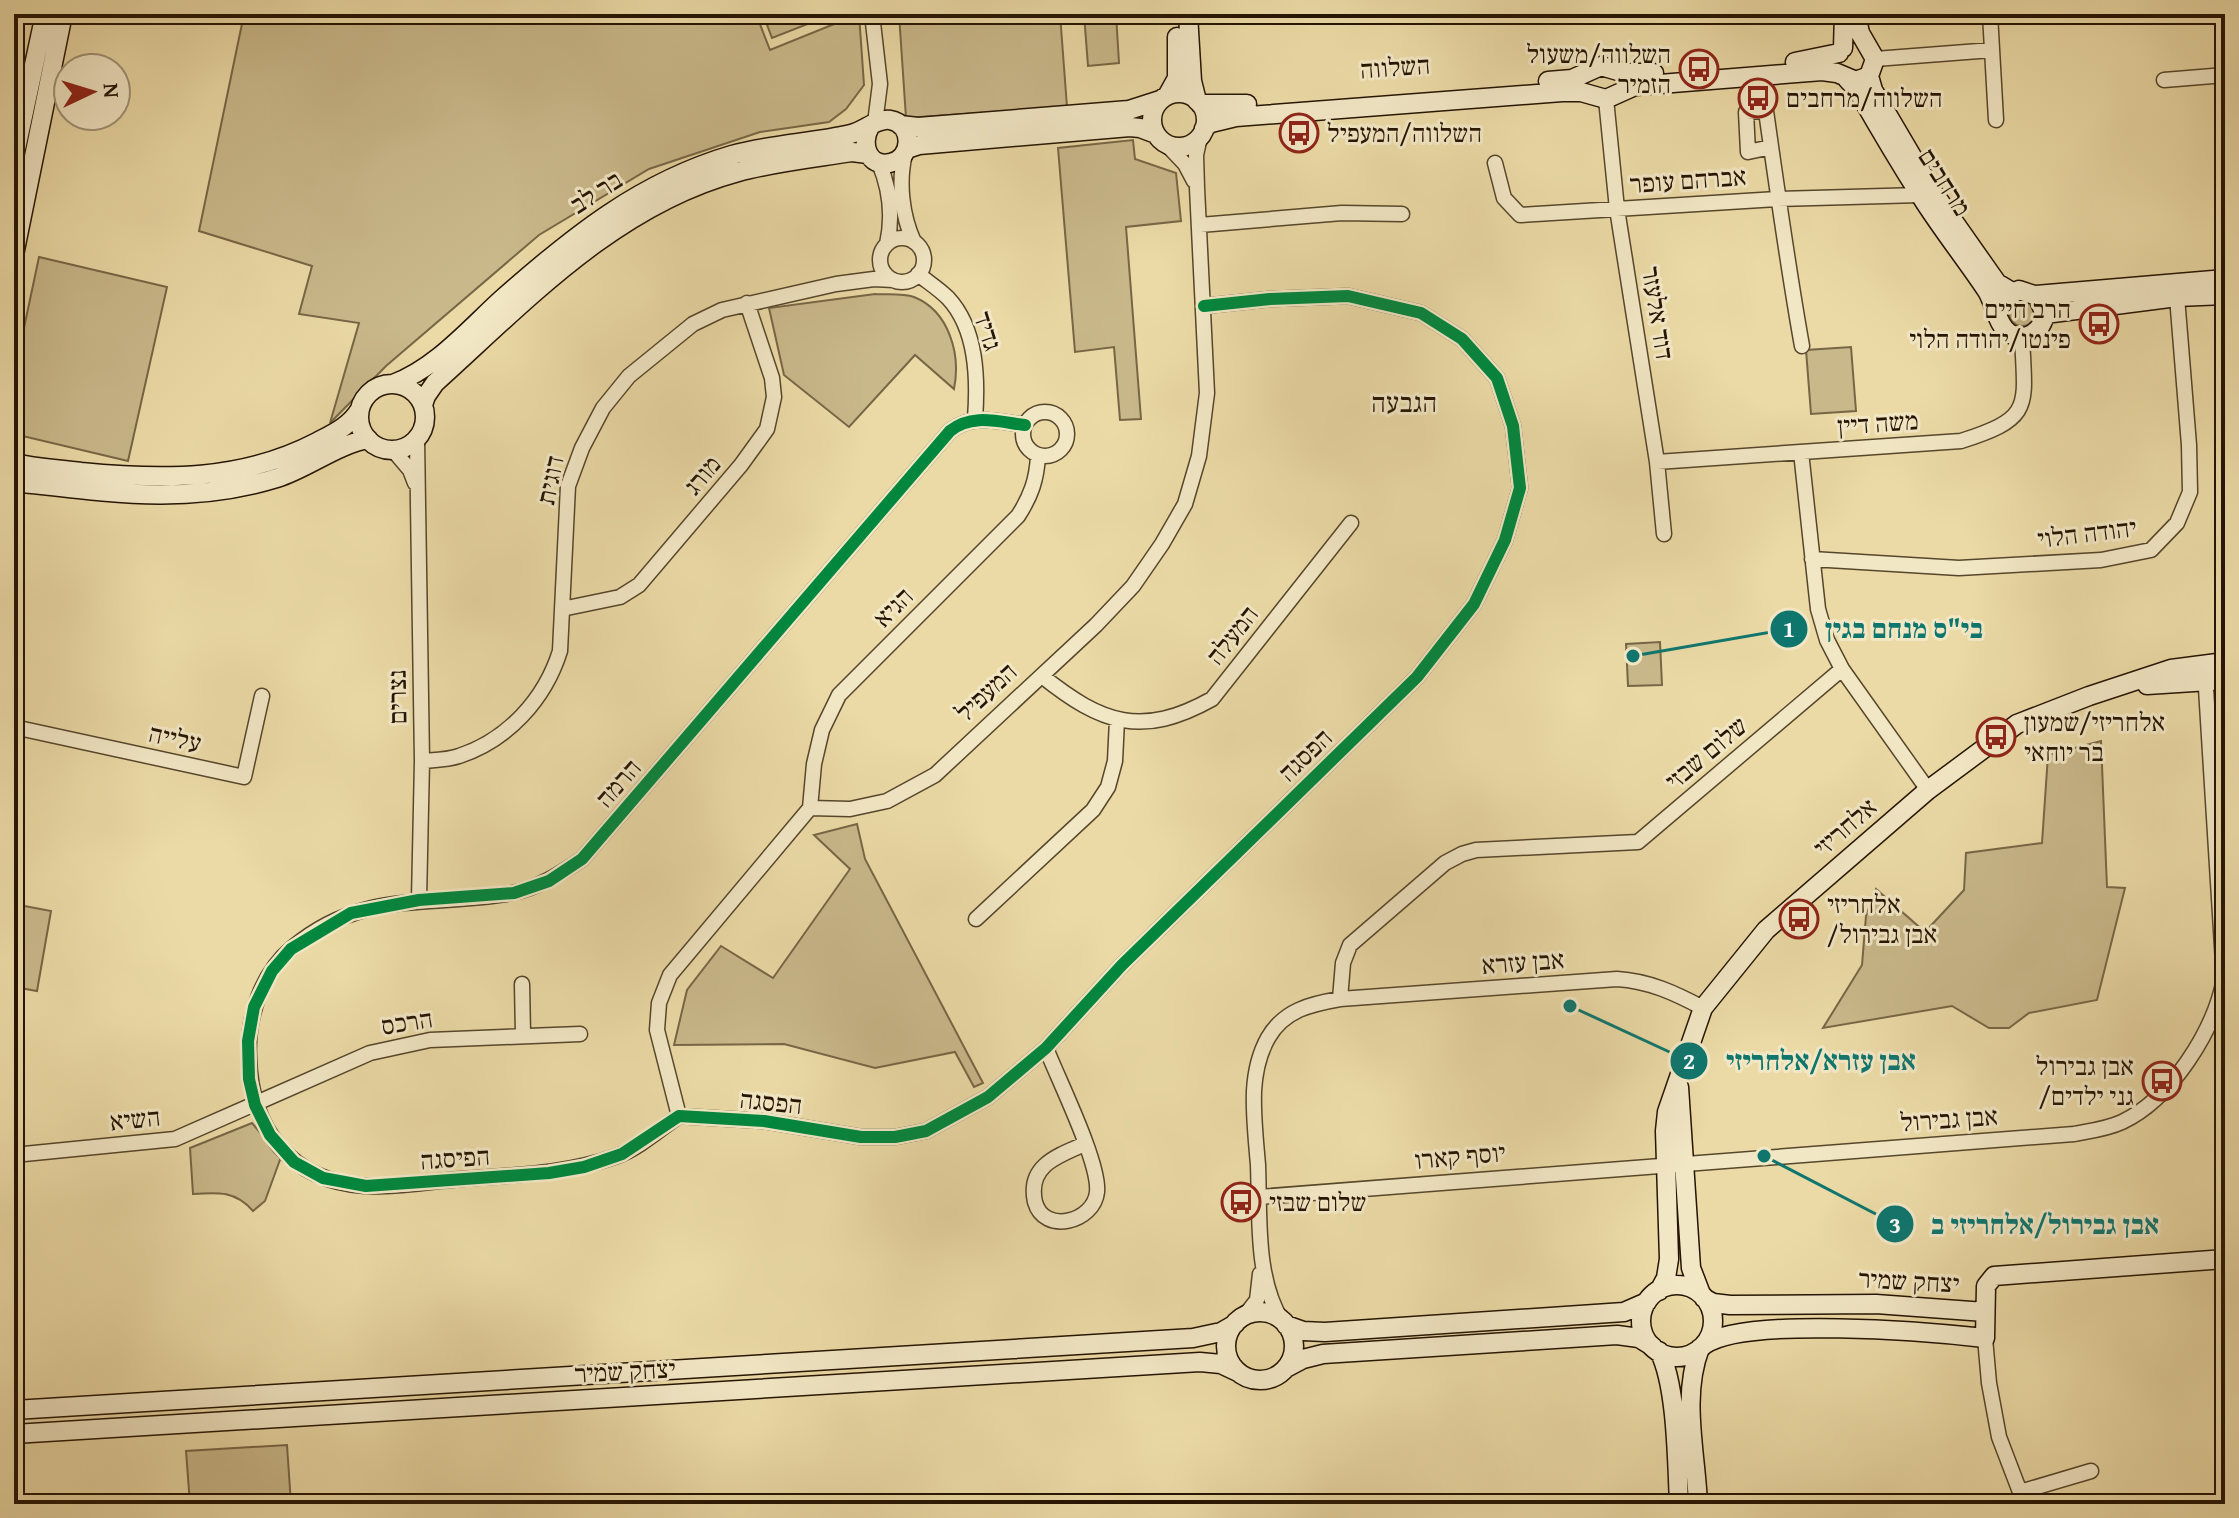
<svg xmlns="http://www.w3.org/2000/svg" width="2239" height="1518" viewBox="0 0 2239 1518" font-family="'Gentium Book Plus','Frank Ruhl Libre',serif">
  <rect width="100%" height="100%" fill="#ebdaa6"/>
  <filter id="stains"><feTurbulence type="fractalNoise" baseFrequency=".0025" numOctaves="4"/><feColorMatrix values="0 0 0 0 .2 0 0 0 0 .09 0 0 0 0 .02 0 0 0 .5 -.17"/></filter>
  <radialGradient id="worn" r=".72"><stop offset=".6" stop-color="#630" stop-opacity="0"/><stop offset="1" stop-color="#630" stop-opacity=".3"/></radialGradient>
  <path fill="#c9b88a" stroke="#776646" stroke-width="2" d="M 244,14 L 756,14 L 770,50 L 859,14 L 864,85 L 846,109 L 829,122 L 760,132 L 649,169 L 539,235 L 386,366 L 330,423 L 359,323 L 299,314 L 312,266 L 199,231 Z
    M 763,14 L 833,14 L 772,38 Z
    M 899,14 L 1060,14 L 1067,107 L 906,118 Z
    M 1084,14 L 1116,14 L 1119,63 L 1088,66 Z
    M 1133,140 L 1135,159 L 1176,173 L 1181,221 L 1126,227 L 1141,419 L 1120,420 L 1114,347 L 1075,352 L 1058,148 Z
    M 39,257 L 167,287 L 128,461 L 14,434 L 14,375 Z
    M 875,294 C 887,295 903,293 914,297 C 949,311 961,354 954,389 L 915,355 L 849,427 L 784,375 L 769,308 Z
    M2009 313a13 13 0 1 1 26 0a13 13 0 1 1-26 0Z
    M 1851,347 L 1856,411 L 1811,414 L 1806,350 Z
    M 1660,642 L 1662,685 L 1628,686 L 1626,644 Z
    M 2101,741 L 2107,887 L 2125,888 L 2097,1000 L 2029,1013 L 2009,1028 L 1989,1028 L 1952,1006 L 1823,1028 L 1862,965 L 1866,916 L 1876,889 L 1925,932 L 1964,890 L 1966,853 L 2042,843 L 2048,755 Z
    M 857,824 L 865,859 L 983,1083 L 974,1087 L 955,1052 L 875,1068 L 784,1044 L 674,1045 L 687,990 L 721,946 L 773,978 L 850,869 L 814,835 Z
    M 14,904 L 51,911 L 37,991 L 14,987 Z
    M 252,1123 L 281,1157 L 265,1201 L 253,1211 C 236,1191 218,1192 193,1194 L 190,1148 Z
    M 287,1445 L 291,1504 L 190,1504 L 186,1451 Z"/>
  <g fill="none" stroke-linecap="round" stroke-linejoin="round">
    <g stroke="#56462b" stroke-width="17">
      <path id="street" d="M 872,14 L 880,84 L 875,123
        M 1990,14 L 1996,120
        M 1875,59 L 1992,50
        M 2164,80 L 2225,75
        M 1606,99 L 1617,209 L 1657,462 L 1664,534
        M 1166,144 L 1185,164 L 1194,181
        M 1771,147 L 1748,152 L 1746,112 L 1766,111 C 1777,189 1788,268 1802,346
        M 905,154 C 898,182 902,216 914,242
        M 879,163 C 890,189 893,217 887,244
        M 1495,163 L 1504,198 L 1520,215 L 1777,199 L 1920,195
        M 1200,225 L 1342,213 L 1402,214
        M880 260a22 22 0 1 1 44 0a22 22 0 1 1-44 0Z
        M 918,274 C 928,282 939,289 948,298 C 977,329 978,379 975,419
        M1023 434a22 22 0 1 1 44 0a22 22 0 1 1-44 0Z
        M 417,439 L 422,761 L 419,900
        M 393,450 L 410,470 L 415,483
        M 1801,452 L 1818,609 L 1827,640 L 1842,669 L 1928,790
        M 1657,462 L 1961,441 C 2034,418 2025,407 2022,337
        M 1812,559 L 1959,568 L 2101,560 L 2151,550 L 2177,523 L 2190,492 L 2189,445 L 2177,297
        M 562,609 L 620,597 L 639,585 L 741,465 L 767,429 L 774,397 L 772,378 L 747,303
        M 1042,676 C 1102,724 1142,738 1212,699 L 1351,523
        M 14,727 L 244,777 L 262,696
        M 422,761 C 434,760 448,760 459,756 C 508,740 545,699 560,651 L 568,486 L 582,448 L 603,408 L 629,376 L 693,324 L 722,310 L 836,284 L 874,279 L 893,280
        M 810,808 L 814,764 L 822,730 L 839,695 L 1018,516 C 1031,496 1037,479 1038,455
        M 976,919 L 1093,810 L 1108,787 L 1115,761 L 1117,720
        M 522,984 L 523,1034
        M 1340,999 L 1343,963 L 1350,945 L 1445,863 L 1462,854 L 1476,850 L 1638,842 L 1842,669
        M 1046,1048 C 1058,1079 1100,1163 1097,1192 C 1094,1222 1044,1235 1035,1202 C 1027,1166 1057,1156 1085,1144
        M 679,1116 C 660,1129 639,1148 617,1156 C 567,1174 515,1175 462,1179 C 431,1181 396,1188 365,1186 C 290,1181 251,1129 249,1057 C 247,1018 261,974 292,948 C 364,888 429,908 512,893 C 538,888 560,874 582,859 L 950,431 C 972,413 999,422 1025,425
        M 679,1116 L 764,1121 L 861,1137 L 895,1137 L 926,1131 L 988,1097 L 1046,1048 L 1122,965 L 1417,677 L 1474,604 L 1505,540 L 1520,488 L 1513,426 L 1497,378 L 1462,339 L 1421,313 L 1348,296 L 1270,299 L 1204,306
        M 679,1116 L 657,1030 L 659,1003 L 670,975 L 810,808 L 850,809 L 887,801 L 935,775 L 1096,625 L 1133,586 L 1162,544 L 1185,504 L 1199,456 L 1207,393 L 1197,188 L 1196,155 L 1200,137
        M 14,1155 L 175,1139 L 370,1053 L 430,1040 L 580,1034
        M 1259,1197 L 2074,1134 C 2090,1131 2107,1129 2122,1122 C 2171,1099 2214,1031 2224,979 L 2205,672
        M 1243,1318 L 1257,1300 L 1260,1274
        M 1282,1321 C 1255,1278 1260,1215 1258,1165 C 1256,1141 1253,1115 1254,1091 C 1255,1073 1259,1054 1268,1038 C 1284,1010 1311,1004 1340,999 L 1617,979 C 1649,981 1675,993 1703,1008
        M 1985,1338 L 1989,1383 L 1999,1437 L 2020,1492 L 2091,1471"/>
    </g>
    <g stroke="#251402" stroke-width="21">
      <path id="secondary" d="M 1188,14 L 1192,81 L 1197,101
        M 1843,48 L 1844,14
        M 1795,62 L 1839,53
        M 1869,76 L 1873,90 L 1933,192 L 1997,283 L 2012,292
        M 1847,79 L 1858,91 C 1879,128 1901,165 1924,201 C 1944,232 1967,261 1987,291 C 1995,304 1997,325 2009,333 C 2026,344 2042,331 2045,314 L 2037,296 L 2019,290 L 2002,300 L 1998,314
        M 1548,81 L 1572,79 L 1601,66 L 1625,73 L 1654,73
        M1152 120a27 27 0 1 1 54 0a27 27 0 1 1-54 0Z
        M 1167,96 L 1177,78 L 1177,37
        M 1200,104 L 1247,104
        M 900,125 L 918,127 L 1129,110 L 1160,100
        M 1204,128 L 1211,123 L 1236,117 L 1562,92 L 1581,92 L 1606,99 L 1635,86 L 1822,71 L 1837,73 L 1856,81 L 1869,76 L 1875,59 L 1860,33 L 1856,14
        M 907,149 L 919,145 L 1130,127 L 1140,128 L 1156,134
        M 14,158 L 45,14
        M 14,255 L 63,14
        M 2036,295 L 2225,279
        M 2045,314 L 2177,297 L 2225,295
        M359 417a33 33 0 1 1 66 0a33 33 0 1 1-66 0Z
        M 393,384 C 436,368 469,329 502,299 C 572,237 640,182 732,155 C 771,144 812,143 851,134 C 864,131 877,118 890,120 C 914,124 913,159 890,163 C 868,168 860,143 870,127
        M 423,405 L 426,396 L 435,383 C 526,301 615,205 738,172 C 775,162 814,158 852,152 L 868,154
        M 14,463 C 36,468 59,469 81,472 C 163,480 242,481 317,442 C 334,433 350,426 360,409
        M 14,482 C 106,492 186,506 277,478 C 308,468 336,445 368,439
        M 2147,685 L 2225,680
        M 1679,1087 L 1691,1268 L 1701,1294
        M1641 1321a36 36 0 1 1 72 0a36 36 0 1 1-72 0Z
        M 1659,1291 L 1666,1278 L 1669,1259 L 1665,1131 L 1667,1112 L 1703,1008 L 1766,930 L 1928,790 L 2017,724 L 2089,696 L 2171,669 L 2225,662
        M 1704,1298 L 1713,1303 L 1730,1305 L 1876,1304 L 1985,1312
        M1226 1346a34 34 0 1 1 68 0a34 34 0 1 1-68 0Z
        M 1286,1325 L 1303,1331 L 1325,1332 L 1624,1312 L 1647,1302
        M 1704,1345 C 1745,1316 1931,1332 1985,1338 L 1986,1286 L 1994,1276 L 2225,1259
        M 1659,1351 C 1677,1385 1677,1464 1679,1504
        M 1286,1368 L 1303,1359 L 1323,1354 L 1617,1335 L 1639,1338 L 1652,1346
        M 14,1410 L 1193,1338 L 1221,1332 L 1235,1324
        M 14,1434 L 1200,1362 L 1221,1364 L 1238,1372
        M 1698,1504 C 1696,1453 1681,1397 1700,1348"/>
    </g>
    <use href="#street" stroke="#f2e7c5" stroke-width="14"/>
    <use href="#secondary" stroke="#f2e7c5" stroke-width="18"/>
    <g stroke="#f2e7c5" stroke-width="17">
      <path id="cycleway" d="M 1025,425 C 999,422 972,413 950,431 L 582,859 L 549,881 L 514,893 L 419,900 L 351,913 L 291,949 L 272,971 L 254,1007 L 248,1041 L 249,1079 L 255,1105 L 270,1135 L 294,1162 L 323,1178 L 366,1186 L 549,1173 L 584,1167 L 622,1154 L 679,1116 L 764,1121 L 861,1137 L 895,1137 L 926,1131 L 988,1097 L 1046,1048 L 1122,965 L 1417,677 L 1474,604 L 1505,540 L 1520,488 L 1513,426 L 1497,378 L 1462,339 L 1421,313 L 1348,296 L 1270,299 L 1204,306"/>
    </g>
    <use href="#cycleway" stroke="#00873e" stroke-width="12"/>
  </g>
  <defs>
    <g id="bus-ring" transform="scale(2)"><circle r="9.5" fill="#f2e7c5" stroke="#8f2418" stroke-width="1.5"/><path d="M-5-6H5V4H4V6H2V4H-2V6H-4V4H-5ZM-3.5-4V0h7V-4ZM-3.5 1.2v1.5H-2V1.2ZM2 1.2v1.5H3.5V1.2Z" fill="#8f2418"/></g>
  </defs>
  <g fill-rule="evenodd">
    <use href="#bus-ring" x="1699" y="69"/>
    <use href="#bus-ring" x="1758" y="98"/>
    <use href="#bus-ring" x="1299" y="133"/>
    <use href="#bus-ring" x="2099" y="324"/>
    <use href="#bus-ring" x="1996" y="737"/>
    <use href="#bus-ring" x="1799" y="919"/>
    <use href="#bus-ring" x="2162" y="1081"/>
    <use href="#bus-ring" x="1241" y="1202"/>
  </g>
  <g text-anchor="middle" stroke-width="6" stroke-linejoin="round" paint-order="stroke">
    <g font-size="26" fill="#251402" stroke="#f2e7c5" text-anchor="start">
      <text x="1671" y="63" text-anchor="end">השלווה/משעול<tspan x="1671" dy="30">הזמיר</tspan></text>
      <text x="1786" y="107">השלווה/מרחבים</text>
      <text x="1327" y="142">השלווה/המעפיל</text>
      <text x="2071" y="318" text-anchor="end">הרב חיים<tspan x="2071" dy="30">פינטו/יהודה הלוי</tspan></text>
      <text x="2024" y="731">אלחריזי/שמעון<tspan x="2024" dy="30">בר יוחאי</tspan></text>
      <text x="1827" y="913">אלחריזי<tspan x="1827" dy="30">/אבן גבירול</tspan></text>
      <text x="2134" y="1075" text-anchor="end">אבן גבירול<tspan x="2134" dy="30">/גני ילדים</tspan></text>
      <text x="1269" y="1211">שלום שבזי</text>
    </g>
    <g font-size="26" fill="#251402" stroke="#f2e7c5">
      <text transform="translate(1395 67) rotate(-4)" y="9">השלווה</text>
      <text transform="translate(1688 180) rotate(-4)" y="9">אברהם עופר</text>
      <text transform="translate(1945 182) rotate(57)" y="9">מרחבים</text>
      <text transform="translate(596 192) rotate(-33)" y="9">בר לב</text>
      <text transform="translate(1658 313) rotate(81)" y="9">דוד אלעזר</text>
      <text transform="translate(988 331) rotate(72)" y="9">גדיד</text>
      <text transform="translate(1878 423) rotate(-4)" y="9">משה דיין</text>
      <text transform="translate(702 475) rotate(-50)" y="9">מורג</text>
      <text transform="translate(550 480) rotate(-78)" y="9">דוגית</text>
      <text transform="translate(2087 533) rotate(-7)" y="9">יהודה הלוי</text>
      <text transform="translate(893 607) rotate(-45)" y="9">הגיא</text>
      <text transform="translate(1232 635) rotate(-52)" y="9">המעלה</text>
      <text transform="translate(986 692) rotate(-43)" y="9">המעפיל</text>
      <text transform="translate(397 697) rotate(-91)" y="9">נצרים</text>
      <text transform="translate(175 738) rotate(12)" y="9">עלייה</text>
      <text transform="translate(1706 753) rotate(-40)" y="9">שלום שבזי</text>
      <text transform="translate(1305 755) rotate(-44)" y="9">הפסגה</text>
      <text transform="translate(618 783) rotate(-49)" y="9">הרמה</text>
      <text transform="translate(1845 827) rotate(-41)" y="9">אלחריזי</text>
      <text transform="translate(1523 962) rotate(-4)" y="9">אבן עזרא</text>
      <text transform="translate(407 1022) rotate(-9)" y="9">הרכס</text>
      <text transform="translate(771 1102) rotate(6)" y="9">הפסגה</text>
      <text transform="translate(135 1119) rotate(-6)" y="9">השיא</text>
      <text transform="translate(1949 1119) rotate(-4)" y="9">אבן גבירול</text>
      <text transform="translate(1460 1156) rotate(-5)" y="9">יוסף קארו</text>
      <text transform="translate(455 1158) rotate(-4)" y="9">הפיסגה</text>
      <text transform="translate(1909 1281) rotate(3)" y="9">יצחק שמיר</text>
      <text transform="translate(625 1371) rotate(-3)" y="9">יצחק שמיר</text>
    </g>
    <g font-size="28" fill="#251402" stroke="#f2e7c5">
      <text x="1404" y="412">הגבעה</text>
    </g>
  </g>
  <path fill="none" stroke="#0f766e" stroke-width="3" d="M1633 656L1789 629M1570 1006L1689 1061M1764 1156L1895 1224"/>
  <g fill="#0f766e" stroke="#f2e7c5" stroke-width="3">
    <circle cx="1633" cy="656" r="8"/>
    <circle cx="1570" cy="1006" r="8"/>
    <circle cx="1764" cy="1156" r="8"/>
    <circle cx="1789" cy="629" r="20"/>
    <circle cx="1689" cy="1061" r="20"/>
    <circle cx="1895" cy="1224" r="20"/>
  </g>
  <g font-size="24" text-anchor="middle" font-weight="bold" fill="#fff">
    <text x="1789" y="637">1</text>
    <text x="1689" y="1069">2</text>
    <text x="1895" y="1233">3</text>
  </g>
  <g font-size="28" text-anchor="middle" font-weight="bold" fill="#0f766e" stroke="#f2e7c5" stroke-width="6" stroke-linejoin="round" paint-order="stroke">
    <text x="1904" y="638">בי"ס מנחם בגין</text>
    <text x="1821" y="1070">אבן עזרא/אלחריזי</text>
    <text x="2045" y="1234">אבן גבירול/אלחריזי ב</text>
  </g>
  <rect width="2239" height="1518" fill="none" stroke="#ebdaa6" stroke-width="48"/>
  <rect x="16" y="16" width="2207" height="1486" fill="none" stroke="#251402" stroke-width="4"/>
  <rect x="24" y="24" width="2191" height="1470" fill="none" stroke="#251402" stroke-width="2"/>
  <g transform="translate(92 92) rotate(86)"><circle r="38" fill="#f2e7c5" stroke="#a09377" stroke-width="2"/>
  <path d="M0-6L14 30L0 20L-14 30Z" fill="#8f2418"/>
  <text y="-12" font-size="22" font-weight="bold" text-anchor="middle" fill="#251402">N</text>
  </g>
  <rect width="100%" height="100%" filter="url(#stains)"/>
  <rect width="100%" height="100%" fill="url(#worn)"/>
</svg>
